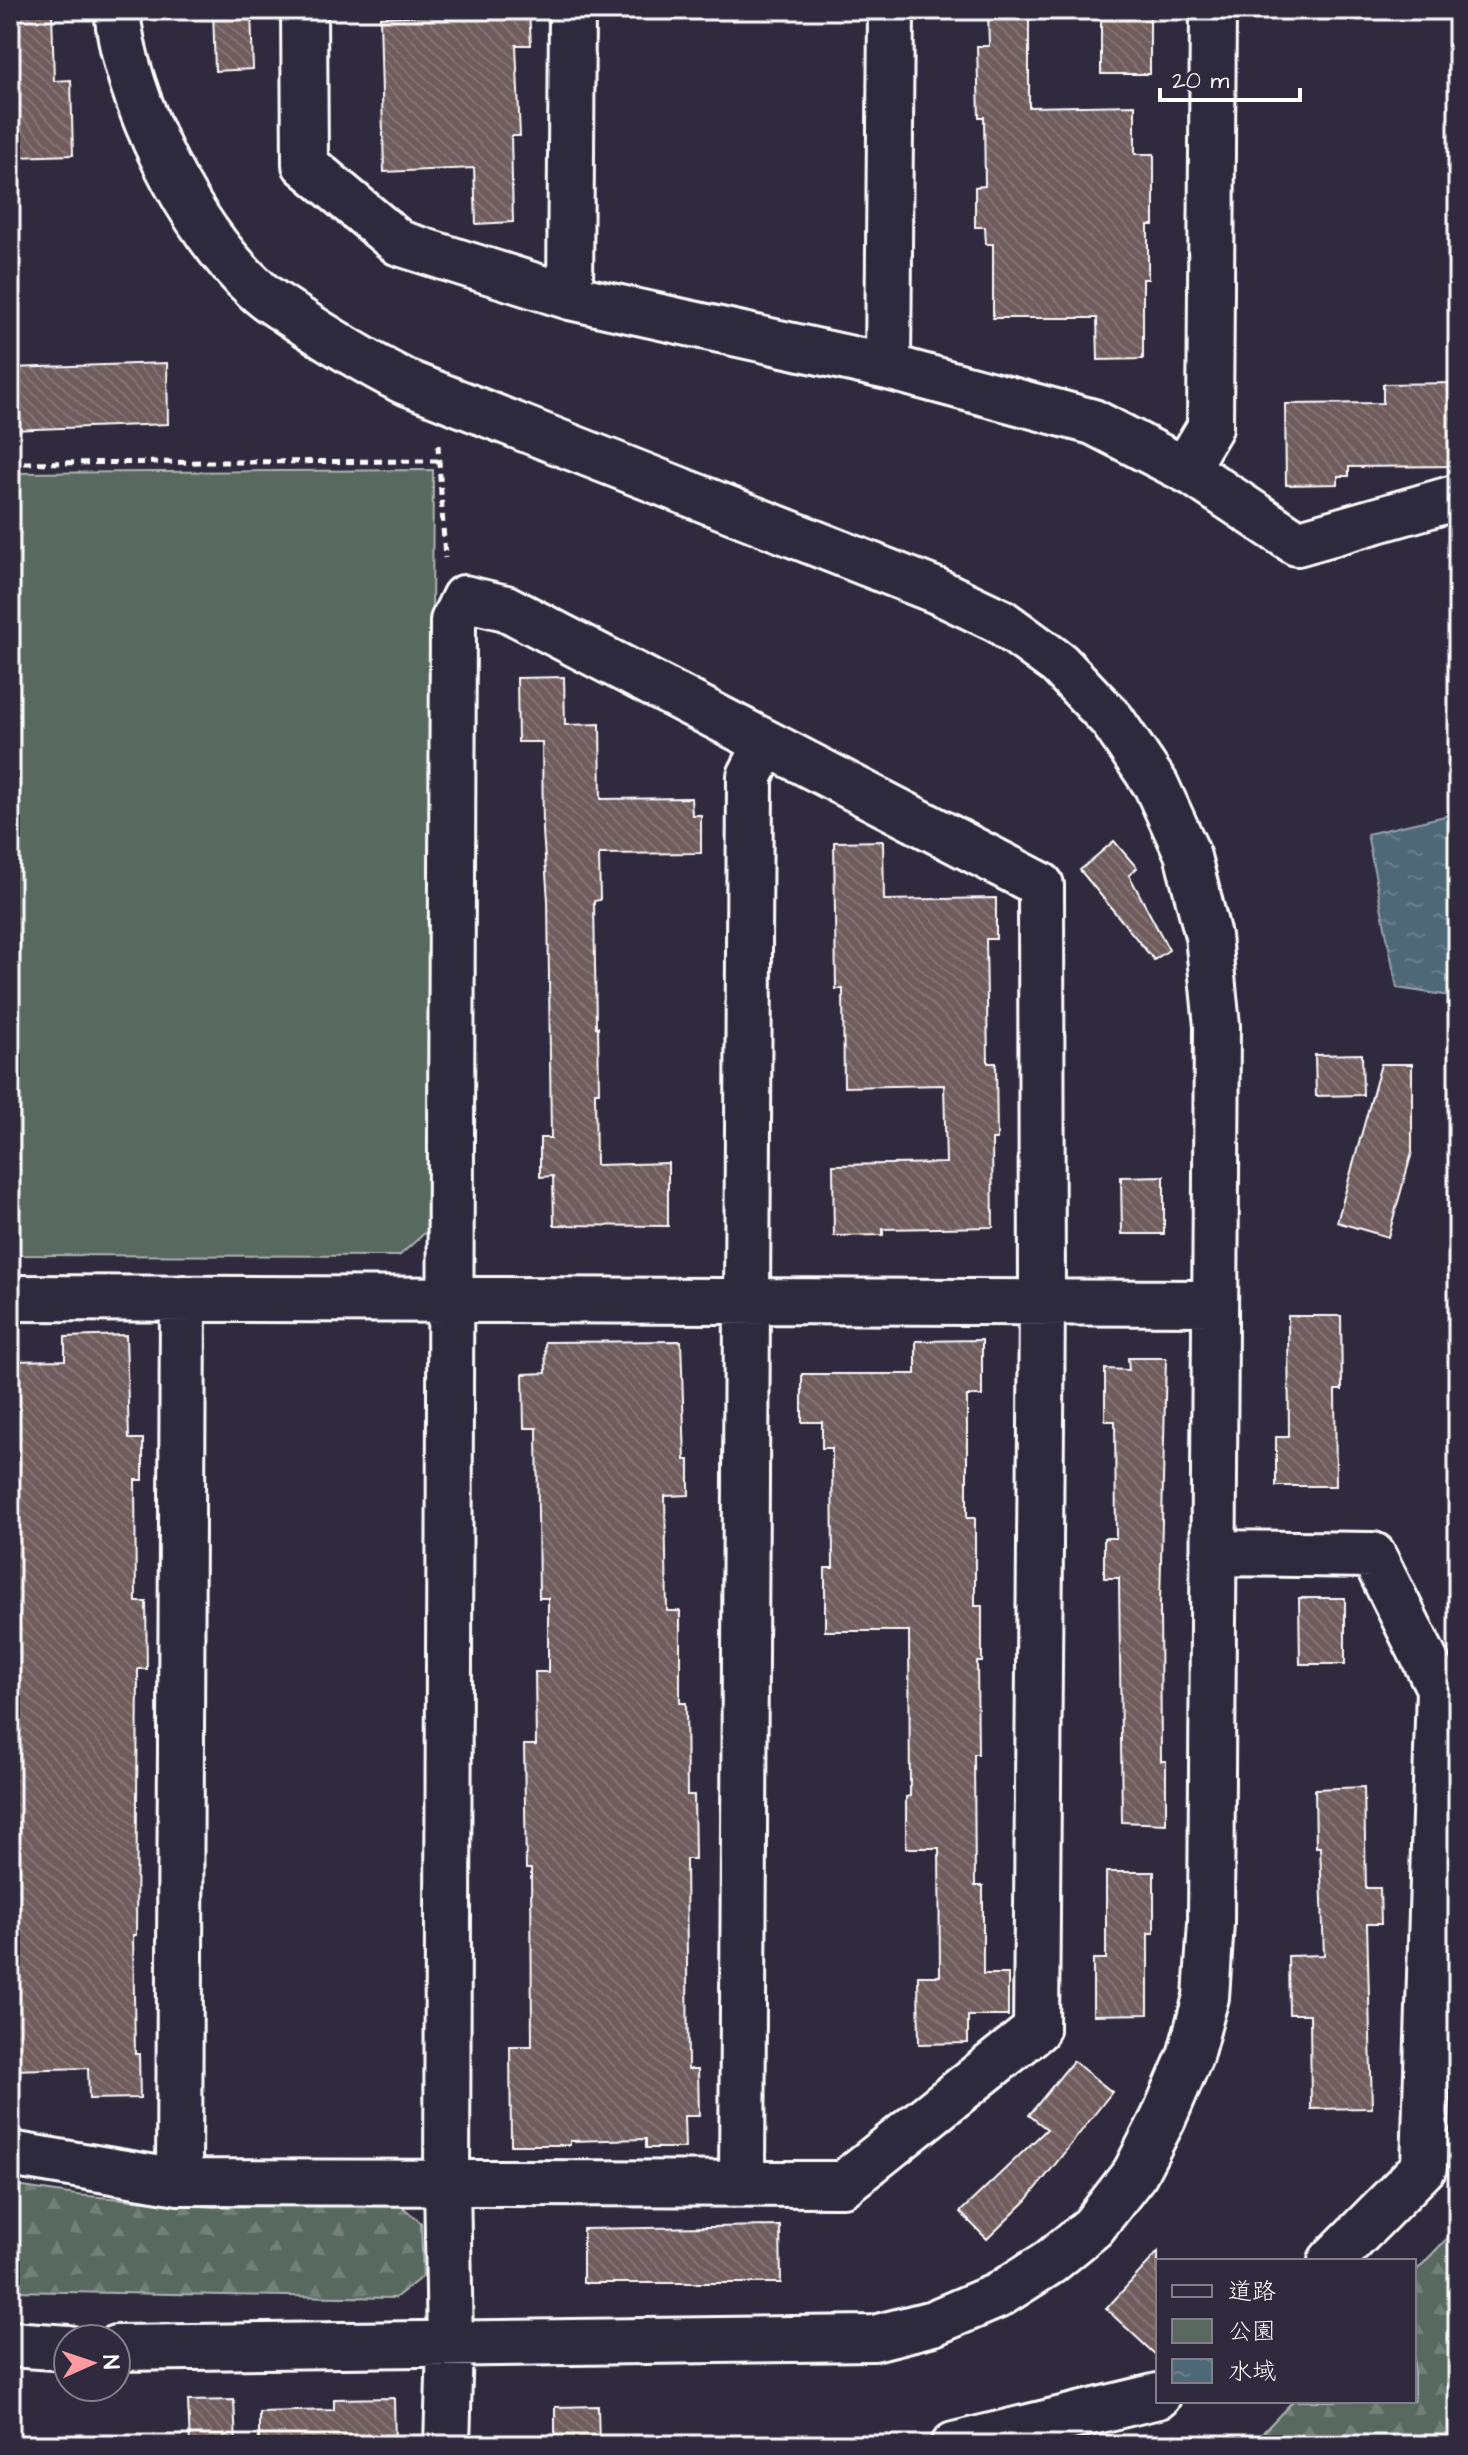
<svg xmlns="http://www.w3.org/2000/svg" width="1468" height="2455" viewBox="0 0 1468 2455" font-family="'Architects Daughter','Klee One',sans-serif">
  <defs>
    <pattern id="forest-firs" width="22" height="20" patternUnits="userSpaceOnUse" patternTransform="scale(2)"><rect width="22" height="20" fill="#596960"/><path d="M5 1l3.5 6h-7zM16 11l3.5 6h-7z" fill="#728078"/></pattern>
    <pattern id="water-ripples" width="26" height="14" patternUnits="userSpaceOnUse" patternTransform="scale(2)"><rect width="26" height="14" fill="#4f6878"/><path d="M2 4q2-2 4 0t4 0M15 11q2-2 4 0t4 0" fill="none" stroke="#697f8c"/></pattern>
    <pattern id="building-back-hatch" width="6" height="6" patternUnits="userSpaceOnUse" patternTransform="scale(2)"><rect width="6" height="6" fill="#6f5c5c"/><path d="M-1 5l2 2M0 0l6 6M5-1l2 2" fill="none" stroke="#857474"/></pattern>
  </defs>
  <rect width="100%" height="100%" fill="#2f2a3d"/>
  <filter id="ink" filterUnits="userSpaceOnUse"><feTurbulence type="fractalNoise" baseFrequency=".0125" numOctaves="2"/><feDisplacementMap in="SourceGraphic" scale="16" xChannelSelector="R" yChannelSelector="G"/><feConvolveMatrix kernelMatrix="1 2 1 2 8 2 1 2 1" color-interpolation-filters="sRGB"/></filter>
  <g filter="url(#ink)">
    <path fill="url(#forest-firs)" stroke="#acb4b0" stroke-width="2" d="M 10,2185 L 76,2195 L 213,2207 L 398,2203 L 421,2223 L 423,2276 L 395,2298 L 10,2291 Z
      M 1458,2227 L 1458,2445 L 1251,2445 L 1293,2401 L 1414,2401 L 1414,2273 Z"/>
    <path fill="#596960" stroke="#acb4b0" stroke-width="2" d="M 433,470 L 428,1230 L 399,1256 L 10,1255 L 10,473 Z"/>
    <path fill="url(#water-ripples)" stroke="#95a4ae" stroke-width="2" d="M 1458,813 L 1458,997 L 1397,988 L 1367,834 Z"/>
    <path fill="url(#building-back-hatch)" stroke="#fff" stroke-width="2" d="M 10,10 L 52,10 L 54,81 L 71,80 L 73,155 L 15,157 L 14,113 L 10,114 Z
      M 213,10 L 251,10 L 253,69 L 215,71 Z
      M 473,10 L 529,10 L 531,45 L 516,45 L 520,136 L 511,136 L 513,222 L 476,224 L 474,168 L 384,172 L 380,17 L 473,14 Z
      M 988,10 L 1029,10 L 1029,107 L 1135,105 L 1135,154 L 1154,154 L 1154,225 L 1148,225 L 1148,279 L 1143,279 L 1143,359 L 1098,360 L 1097,318 L 993,318 L 993,244 L 986,244 L 985,227 L 975,227 L 975,187 L 985,186 L 984,117 L 979,117 L 977,46 L 989,46 Z
      M 1101,10 L 1150,10 L 1150,74 L 1101,74 Z
      M 167,363 L 168,424 L 10,430 L 10,368 Z
      M 1458,383 L 1458,466 L 1349,467 L 1349,476 L 1338,476 L 1338,484 L 1286,485 L 1285,404 L 1383,403 L 1383,384 Z
      M 564,677 L 565,725 L 600,724 L 601,799 L 691,798 L 692,815 L 701,815 L 701,853 L 599,854 L 600,900 L 594,901 L 596,1027 L 598,1027 L 599,1092 L 595,1092 L 596,1165 L 668,1163 L 668,1226 L 554,1225 L 553,1176 L 540,1177 L 540,1138 L 551,1138 L 548,901 L 543,831 L 542,742 L 518,742 L 517,678 Z
      M 883,841 L 884,900 L 996,898 L 996,939 L 986,939 L 988,1063 L 996,1063 L 997,1140 L 992,1140 L 993,1227 L 883,1229 L 883,1235 L 834,1236 L 833,1165 L 946,1163 L 944,1085 L 844,1087 L 843,989 L 836,989 L 834,842 Z
      M 1114,841 L 1137,868 L 1129,875 L 1169,950 L 1154,960 L 1080,870 Z
      M 1362,1054 L 1363,1095 L 1316,1096 L 1315,1055 Z
      M 1381,1064 L 1412,1064 L 1412,1152 L 1388,1237 L 1337,1222 Z
      M 1164,1176 L 1164,1234 L 1122,1234 L 1121,1177 Z
      M 1288,1316 L 1341,1316 L 1342,1390 L 1335,1390 L 1336,1486 L 1276,1486 L 1276,1437 L 1289,1437 Z
      M 126,1335 L 129,1439 L 143,1439 L 143,1480 L 135,1480 L 136,1602 L 146,1602 L 147,1669 L 138,1669 L 136,1935 L 133,1935 L 135,2054 L 139,2054 L 140,2098 L 89,2099 L 88,2068 L 10,2070 L 10,1361 L 65,1360 L 65,1337 Z
      M 982,1340 L 982,1396 L 967,1396 L 967,1518 L 975,1518 L 975,1606 L 982,1606 L 982,1662 L 977,1662 L 978,1754 L 974,1754 L 975,1886 L 983,1886 L 983,1974 L 1008,1974 L 1008,2016 L 968,2016 L 968,2043 L 919,2044 L 918,1976 L 940,1976 L 939,1848 L 906,1848 L 906,1797 L 910,1796 L 909,1631 L 825,1631 L 825,1568 L 833,1568 L 832,1448 L 822,1448 L 822,1422 L 802,1422 L 802,1374 L 916,1374 L 916,1341 Z
      M 681,1341 L 685,1460 L 689,1460 L 689,1495 L 665,1496 L 667,1611 L 680,1611 L 680,1703 L 686,1703 L 687,1795 L 694,1795 L 695,1859 L 686,1859 L 688,2069 L 698,2069 L 699,2116 L 684,2116 L 685,2148 L 646,2148 L 646,2139 L 570,2141 L 570,2145 L 511,2145 L 510,2046 L 532,2046 L 531,1869 L 526,1869 L 524,1745 L 536,1745 L 535,1672 L 548,1672 L 548,1598 L 539,1598 L 537,1428 L 524,1428 L 523,1374 L 546,1373 L 545,1342 Z
      M 1128,1358 L 1166,1358 L 1160,1603 L 1161,1761 L 1166,1761 L 1166,1824 L 1122,1822 L 1119,1578 L 1104,1578 L 1104,1538 L 1116,1538 L 1115,1421 L 1105,1421 L 1105,1369 L 1129,1370 Z
      M 1299,1598 L 1345,1598 L 1345,1664 L 1300,1664 Z
      M 1364,1787 L 1366,1888 L 1380,1888 L 1381,1924 L 1367,1924 L 1372,2108 L 1311,2109 L 1310,2014 L 1289,2014 L 1288,1956 L 1324,1955 L 1320,1847 L 1316,1847 L 1315,1789 Z
      M 1106,1872 L 1154,1872 L 1154,1933 L 1148,1933 L 1148,2014 L 1093,2015 L 1093,1959 L 1106,1959 Z
      M 1073,2061 L 1112,2092 L 1027,2200 L 987,2239 L 960,2212 L 1047,2129 L 1029,2115 Z
      M 780,2226 L 781,2283 L 583,2283 L 583,2229 Z
      M 1158,2252 L 1158,2357 L 1106,2309 Z
      M 394,2398 L 395,2445 L 259,2445 L 259,2412 L 334,2410 L 334,2399 Z
      M 234,2400 L 236,2445 L 190,2445 L 188,2401 Z
      M 598,2406 L 599,2445 L 555,2445 L 555,2407 Z"/>
    <g fill="none" stroke-linecap="round" stroke-linejoin="round">
      <g stroke="#fff" stroke-width="50">
        <path id="minor" d="M 304,10 L 305,164 L 399,243 L 570,297 L 888,367 L 1093,422 L 1194,474 L 1297,543 L 1458,497
          M 570,297 L 572,10
          M 888,367 L 891,10
          M 1185,469 L 1210,427 L 1213,10
          M 10,1298 L 1215,1303
          M 1213,1553 L 1373,1555 L 1439,1688 L 1424,2167 L 1331,2261
          M 10,2154 L 179,2182 L 843,2184 L 1036,2030 L 1042,1302 L 1041,885 L 506,608 L 464,598 L 453,621 L 447,2183 L 450,2344 L 447,2445
          M 179,2182 L 183,1298
          M 742,2183 L 750,776 L 767,743
          M 10,2344 L 68,2348
          M 116,2348 L 874,2338 L 933,2323 L 997,2296 L 1049,2263 L 1093,2227 L 1135,2173 L 1163,2119 L 1190,2056 L 1206,1997 L 1211,1923 L 1217,1026 L 1208,936 L 1187,853 L 1156,785 L 1112,720 L 1059,664 L 1000,621 L 937,591 L 403,381 C 364,361 328,339 292,315 C 281,307 267,300 257,290 C 189,229 125,100 117,10
          M 954,2445 L 1158,2396"/>
      </g>
      <path stroke="#fff" stroke-width="5" stroke-dasharray="8 6" stroke-linecap="butt" d="M 438,445 L 445,558
        M 10,463 L 440,461"/>
      <use href="#minor" stroke="#2f2a3d" stroke-width="44"/>
    </g>
  </g>
  <rect width="1468" height="2455" fill="none" stroke="#2f2a3d" stroke-width="40"/>
  <rect x="20" y="20" width="1428" height="2415" fill="none" stroke="#fff" stroke-width="3" filter="url(#ink)"/>
  <rect x="1156" y="2259" width="260" height="144" fill="#2f2a3d" stroke="#827f8b" stroke-width="2"/>
  <rect x="1172" y="2285" width="40" height="12" fill="#2f2a3d" stroke="#827f8b" stroke-width="2"/>
  <text x="1228" y="2299" font-size="24" fill="#ffffff">道路</text>
  <rect x="1172" y="2319" width="40" height="24" fill="#596960" stroke="#827f8b" stroke-width="2"/>
  <text x="1228" y="2339" font-size="24" fill="#ffffff">公園</text>
  <rect x="1172" y="2359" width="40" height="24" fill="url(#water-ripples)" stroke="#827f8b" stroke-width="2"/>
  <text x="1228" y="2379" font-size="24" fill="#ffffff">水域</text>
  <g transform="translate(92 2363) rotate(87)"><circle r="38" fill="#2f2a3d" stroke="#827f8b" stroke-width="2"/>
  <path d="M0-6L14 30L0 20L-14 30Z" fill="#ff9aa2"/>
  <text y="-12" font-size="22" font-weight="bold" text-anchor="middle" fill="#ffffff">N</text>
  </g>
  <path d="M1160 88v12h140v-12" fill="none" stroke="#ffffff" stroke-width="4"/>
  <text x="1172" y="88" font-size="24" fill="#ffffff" stroke="#2f2a3d" stroke-width="6" paint-order="stroke">20 m</text>
</svg>
